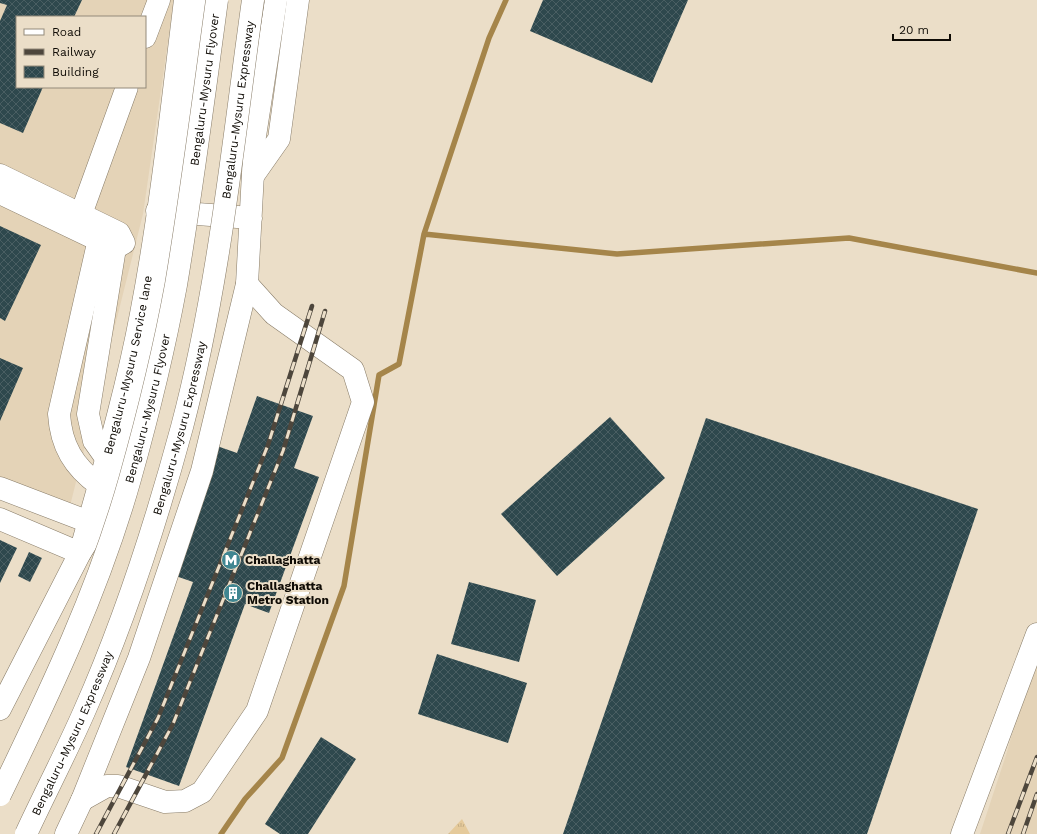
<svg xmlns="http://www.w3.org/2000/svg" width="1037" height="834" viewBox="0 0 1037 834" font-family="'Work Sans',sans-serif">
  <defs>
    <pattern id="grass-tufts" width="24" height="20" patternUnits="userSpaceOnUse"><rect width="24" height="20" fill="#e5ca9b"/><path d="M3 7l-1-3M5 7V3M7 7l1-3M15 17l-1-3M17 17v-4M19 17l1-3" fill="none" stroke="#c3ac84"/></pattern>
    <pattern id="building-cross-hatch" width="8" height="8" patternUnits="userSpaceOnUse"><rect width="8" height="8" fill="#2e484d"/><path d="M0 0l8 8M0 8l8-8" fill="none" stroke="#495e62"/></pattern>
  </defs>
  <rect width="100%" height="100%" fill="#ebdec8"/>
  <path fill="#e4d3b7" fill-rule="evenodd" d="M 0,0 L 174,0 L 143,214 L 66,522 L 0,495 ZM 17,17 L 145,17 L 145,87 L 17,87 Z
    M 1037,649 L 1037,834 L 980,834 L 1006,755 Z"/>
  <path fill="url(#grass-tufts)" d="M 462,819 L 470,834 L 448,834 Z"/>
  <g fill="none" stroke-linecap="round" stroke-linejoin="round">
    <path stroke="#a5854a" stroke-width="5.5" d="M 506,0 L 489,38 L 424,234 L 617,254 L 849,238 L 1037,273
      M 221,834 L 245,799 L 282,758 L 344,586 L 379,375 L 399,364 L 424,234"/>
  </g>
  <path fill="url(#building-cross-hatch)" d="M 0,0 L 82,0 L 74,17 L 17,17 L 17,87 L 43,87 L 23,133 L 0,123 L 0,21 L 7,5 L 0,3 Z
    M 543,0 L 688,0 L 652,83 L 530,31 Z
    M 0,226 L 41,245 L 5,321 L 0,318 Z
    M 0,358 L 23,368 L 0,421 Z
    M 257,396 L 313,416 L 294,468 L 319,477 L 269,613 L 245,604 L 179,786 L 126,767 L 193,582 L 170,574 L 217,446 L 237,453 Z
    M 610,417 L 665,478 L 557,576 L 501,514 Z
    M 706,418 L 978,509 L 867,834 L 563,834 Z
    M 0,540 L 17,548 L 0,583 Z
    M 29,552 L 42,558 L 30,582 L 18,576 Z
    M 469,582 L 536,600 L 519,662 L 451,644 Z
    M 437,654 L 527,683 L 508,743 L 418,714 Z
    M 321,737 L 356,759 L 308,834 L 280,834 L 265,824 Z"/>
  <g fill="none" stroke-linecap="round" stroke-linejoin="round">
    <g stroke="#887c68" stroke-width="23">
      <g id="minor">
        <path d="M 145,37 L 159,0"/>
        <path d="M 0,175 L 119,233 L 124,243 L 115,248 L 0,193"/>
        <path d="M 253,176 L 279,139 L 298,0"/>
        <path d="M 76,228 L 127,87"/>
        <path d="M 106,458 L 94,441 L 88,414 L 115,248 L 118,234"/>
        <path d="M 99,485 C 74,467 61,446 59,414 L 102,226"/>
        <path d="M 0,488 L 89,522"/>
        <path id="s1" d="M 0,519 L 80,553 C 102,474 126,394 141,314 C 161,210 172,105 185,0"/>
        <path d="M 82,800 L 107,786 L 118,786 L 165,802 L 185,801 L 202,792 L 257,711 L 363,402 L 353,370 L 274,314 L 247,284"/>
        <path d="M 962,834 L 1037,634"/>
      </g>
    </g>
    <g stroke="#887c68" stroke-width="23">
      <path id="highway" d="M 157,211 L 251,218
        M 0,709 L 80,553 L 109,507 L 141,395 L 167,258 L 202,0
        M 66,834 L 82,800 L 139,658 L 202,471 L 247,284 L 255,136 L 276,0"/>
    </g>
    <use href="#minor" stroke="#fff" stroke-width="22"/>
    <use href="#highway" stroke="#fff" stroke-width="22"/>
    <g stroke="#4d463c" stroke-width="4.5">
      <path id="rail" d="M 96,834 L 158,718 L 268,445 L 312,306
        M 114,834 L 173,724 L 283,451 L 325,311
        M 1008,834 L 1037,757
        M 1023,834 L 1037,794"/>
    </g>
    <use href="#rail" stroke="#ebdec8" stroke-width="3" stroke-dasharray="9" stroke-linecap="butt"/>
    <g stroke="#887c68" stroke-width="23" stroke-linecap="butt">
      <g id="highway-bridge">
        <path id="s2" d="M 0,795 C 50,692 99,589 130,479 C 148,415 164,350 176,285 C 192,190 204,95 217,0"/>
        <path id="s3" d="M 26,834 C 45,793 66,753 84,712 C 125,620 156,523 182,427 C 219,287 233,142 253,0"/>
      </g>
    </g>
    <use href="#highway-bridge" stroke="#fff" stroke-width="22"/>
  </g>
  <defs>
    <g id="metro-disc" transform="scale(1)"><circle r="9.5" fill="#408691" stroke="#ebdec8"/><path d="M-5.5 5V-5H-3L0 0L3-5H5.5V5H3V-.5L0 4L-3-.5V5Z" fill="#fff"/></g>
    <g id="building-disc" transform="scale(1)"><circle r="9.5" fill="#408691" stroke="#ebdec8"/><path d="M-4-6H4V6H1V3H-1V6H-4ZM-2.5-4.3h1.7v1.8h-1.7ZM.8-4.3h1.7v1.8H.8ZM-2.5-1h1.7V.8h-1.7ZM.8-1h1.7V.8H.8Z" fill="#fff"/></g>
  </defs>
  <g fill-rule="evenodd">
    <use href="#metro-disc" x="231" y="560"/>
    <use href="#building-disc" x="233" y="593"/>
  </g>
  <g text-anchor="middle" stroke-width="4" stroke-linejoin="round" paint-order="stroke">
    <g font-size="12" fill="#0f0b05" stroke="#ebdec8">
      <text dy="4" stroke="none"><textPath href="#s2" startOffset="739">Bengaluru-Mysuru Flyover</textPath></text>
      <text dy="4" stroke="none"><textPath href="#s3" startOffset="759">Bengaluru-Mysuru Expressway</textPath></text>
      <text dy="4" stroke="none"><textPath href="#s1" startOffset="281">Bengaluru-Mysuru Service lane</textPath></text>
      <text dy="4" stroke="none"><textPath href="#s2" startOffset="415">Bengaluru-Mysuru Flyover</textPath></text>
      <text dy="4" stroke="none"><textPath href="#s3" startOffset="435">Bengaluru-Mysuru Expressway</textPath></text>
      <text dy="4" stroke="none"><textPath href="#s3" startOffset="111">Bengaluru-Mysuru Expressway</textPath></text>
    </g>
    <g font-size="12" font-weight="bold" fill="#0f0b05" stroke="#ebdec8" text-anchor="start">
      <text x="245" y="564">Challaghatta</text>
      <text x="247" y="590">Challaghatta<tspan x="247" dy="14">Metro Station</tspan></text>
    </g>
  </g>
  <rect x="16" y="16" width="130" height="72" fill="#ebdec8" stroke="#938a7a"/>
  <rect x="24" y="29" width="20" height="6" fill="#ffffff" stroke="#938a7a"/>
  <text x="52" y="36" font-size="12" fill="#0f0b05">Road</text>
  <rect x="24" y="49" width="20" height="6" fill="#4d463c" stroke="#938a7a"/>
  <text x="52" y="56" font-size="12" fill="#0f0b05">Railway</text>
  <rect x="24" y="66" width="20" height="12" fill="url(#building-cross-hatch)" stroke="#938a7a"/>
  <text x="52" y="76" font-size="12" fill="#0f0b05">Building</text>
  <path d="M893 34v6h57v-6" fill="none" stroke="#0f0b05" stroke-width="2"/>
  <text x="899" y="34" font-size="12" fill="#0f0b05" stroke="#ebdec8" stroke-width="3" paint-order="stroke">20 m</text>
</svg>
